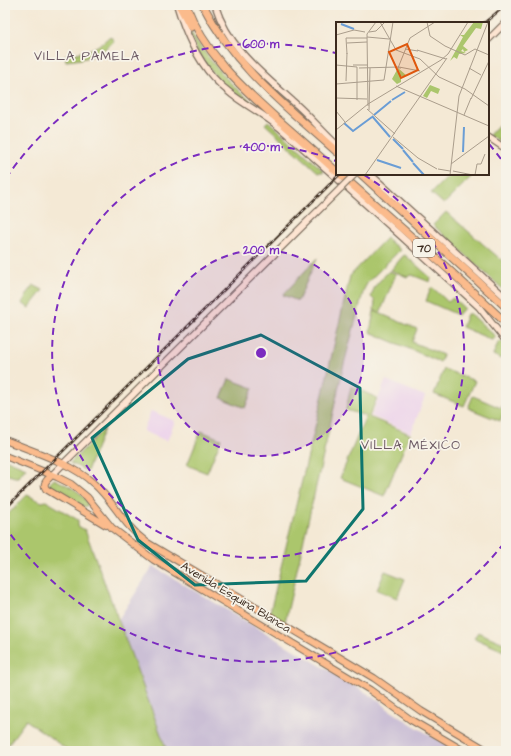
<svg xmlns="http://www.w3.org/2000/svg" width="511" height="756" viewBox="0 0 511 756" font-family="'Architects Daughter',sans-serif">
  <rect width="100%" height="100%" fill="#f7f3e8"/>
  <filter id="ink" filterUnits="userSpaceOnUse"><feTurbulence type="fractalNoise" baseFrequency=".025" numOctaves="2"/><feDisplacementMap in="SourceGraphic" scale="8" xChannelSelector="R" yChannelSelector="G"/><feConvolveMatrix kernelMatrix="1 2 1 2 8 2 1 2 1" color-interpolation-filters="sRGB"/></filter>
  <filter id="wash" filterUnits="userSpaceOnUse"><feTurbulence type="fractalNoise" baseFrequency=".012" numOctaves="4" result="noise"/><feDisplacementMap in="SourceGraphic" scale="16" xChannelSelector="R" yChannelSelector="G"/><feGaussianBlur stdDeviation="0.9" result="paint"/><feColorMatrix in="noise" values="0 0 0 0 0 0 0 0 0 0 0 0 0 0 0 0 0 1.4 0 .05"/><feComposite in="paint" operator="in"/></filter>
  <g filter="url(#wash)">
    <rect width="100%" height="100%" fill="#f4e9d5"/>
    <path fill="#ecd1eb" d="M 386,380 L 425,396 L 411,433 L 371,416 Z
      M 151,411 L 175,421 L 167,441 L 143,431 Z"/>
    <path fill="#cbbfd5" d="M 153,566 L 380,701 L 388,709 L 413,725 L 456,751 L 167,751 L 118,620 Z"/>
    <path fill="#abc66c" stroke="#737845" d="M 186,25 C 202,50 220,74 242,94 C 252,103 263,111 273,120 L 221,84 L 198,53 Z
      M 110,36 L 114,41 C 99,56 87,59 66,61 L 65,55 C 85,52 96,50 110,36 Z
      M 506,117 L 506,142 L 503,144 L 489,135 Z
      M 268,121 L 276,128 L 324,171 L 322,172 L 318,172 L 265,124 Z
      M 450,174 L 474,174 L 444,204 L 431,193 Z
      M 446,212 L 506,264 L 506,292 L 433,225 Z
      M 386,238 L 400,250 L 368,282 L 364,289 L 344,364 L 285,622 L 270,612 L 318,415 L 350,276 Z
      M 405,255 L 431,278 L 430,282 L 412,275 L 407,277 L 391,270 L 403,256 Z
      M 317,258 L 298,301 L 283,295 Z
      M 389,271 L 396,274 L 380,313 L 374,310 L 375,301 L 371,297 L 375,286 Z
      M 33,285 L 43,290 L 29,308 L 22,303 Z
      M 431,288 L 433,288 L 448,302 L 453,298 L 464,308 L 458,315 L 426,301 Z
      M 374,311 L 417,329 L 412,342 L 443,355 L 440,362 L 370,332 Z
      M 467,314 L 471,314 L 496,337 L 492,340 L 462,327 Z
      M 501,341 L 506,346 L 506,361 L 493,355 L 498,343 Z
      M 444,369 L 475,381 L 464,406 L 434,394 Z
      M 229,379 L 253,388 L 245,408 L 221,398 Z
      M 351,386 L 377,398 L 369,417 L 410,434 L 384,496 L 340,478 L 366,416 L 346,410 Z
      M 473,396 L 501,408 L 506,396 L 506,407 L 500,421 L 468,408 Z
      M 104,429 L 87,471 L 70,463 Z
      M 201,431 L 221,439 L 207,473 L 187,465 Z
      M 5,459 L 26,468 L 18,477 L 15,477 L 5,474 Z
      M 54,479 C 67,485 82,491 88,504 L 87,506 L 82,507 L 51,490 L 49,484 Z
      M 27,495 L 42,502 L 46,501 L 78,520 L 78,526 L 85,530 L 167,751 L 69,751 L 26,720 L 7,746 L 12,750 L 5,751 L 5,517 Z
      M 385,571 L 405,579 L 397,598 L 377,590 Z
      M 478,632 L 506,644 L 506,652 L 474,638 Z"/>
  </g>
  <g filter="url(#ink)">
    <g fill="none" stroke-linecap="round" stroke-linejoin="round">
      <g stroke="#7c6d5e" stroke-width="8">
        <path id="secondary" d="M 177,5 C 185,32 195,56 213,77 C 233,100 259,110 280,128 C 339,179 396,232 454,284 L 479,307 L 506,341
          M 215,5 C 229,50 264,75 298,106 C 311,118 323,132 337,145
          M 488,40 L 506,22
          M 488,137 L 506,149
          M 370,174 L 506,298
          M 52,475 L 341,188"/>
      </g>
      <g stroke="#7c6d5e" stroke-width="8">
        <path id="primary" d="M 5,440 C 32,451 72,463 93,483 C 114,501 122,524 146,542 L 374,678 L 421,711 L 488,751
          M 5,456 L 57,477 L 71,484 L 87,497 L 112,528 L 154,560 L 370,690 L 411,720 L 464,751
          M 52,475 C 48,479 42,483 46,489 L 106,525"/>
      </g>
      <g stroke="#7c6d5e" stroke-width="9">
        <path id="highway" d="M 179,5 L 191,27
          M 186,5 C 204,52 238,84 275,117 C 296,135 316,153 337,172
          M 203,5 C 234,67 287,107 337,152
          M 340,174 L 448,269 L 506,323
          M 361,174 L 506,307"/>
      </g>
      <use href="#secondary" stroke="#fde4d1" stroke-width="5.5"/>
      <use href="#primary" stroke="#fbbb8c" stroke-width="6"/>
      <use href="#highway" stroke="#fbbb8c" stroke-width="7"/>
      <g stroke="#3b2a1e" stroke-width="2.5">
        <path id="rail" d="M 484,23 L 506,5
          M 5,509 L 340,174"/>
      </g>
      <use href="#rail" stroke="#f7f3e8" stroke-width="1" stroke-dasharray="3" stroke-linecap="butt"/>
      <g stroke="#7c6d5e" stroke-width="8" stroke-linecap="butt">
        <path id="secondary-bridge" d="M 341,188 L 355,174"/>
      </g>
      <use href="#secondary-bridge" stroke="#fde4d1" stroke-width="5.5"/>
    </g>
  </g>
  <path fill="none" stroke="#0f766e" stroke-width="3" stroke-linejoin="round" d="M 261,335 L 360,388 L 363,509 L 306,581 L 195,585 L 138,540 L 92,438 L 188,359 Z"/>
  <circle cx="261" cy="353" r="103" fill="#7b2cbf" fill-opacity=".12"/>
  <g fill="none" stroke="#7b2cbf" stroke-width="2" stroke-dasharray="7 5">
    <circle cx="261" cy="353" r="103"/>
    <path d="M364 175A206 206 0 1 1 336 161"/>
    <path d="M504 543A309 309 0 0 1 6 528M6 178A309 309 0 0 1 336 53M489 144A309 309 0 0 1 504 163"/>
  </g>
  <g text-anchor="middle" stroke-width="3.5" stroke-linejoin="round" paint-order="stroke">
    <rect fill="#f7f3e8" stroke="#73665b" stroke-width="1" x="413" y="239" width="22" height="18" rx="3"/>
    <g font-size="11" font-weight="bold" fill="#3b2a1e">
      <text x="424" y="252">70</text>
    </g>
    <g font-size="12" fill="#3b2a1e" stroke="#f7f3e8">
      <text transform="translate(236 597) rotate(31)" y="4">Avenida Esquina Blanca</text>
    </g>
    <g font-size="13" letter-spacing="1" fill="#6c5a64" stroke="#f7f3e8">
      <text x="87" y="60">VILLA PAMELA</text>
      <text x="411" y="449">VILLA MÉXICO</text>
    </g>
  </g>
  <g transform="translate(336 22)">
    <rect width="153" height="153" fill="#f4e9d5"/>
    <path d="M 138,0 L 147,0 L 145,7 L 140,6 L 127,24 L 132,28 L 128,30 L 127,27 L 125,29 L 130,31 L 123,32 L 121,37 L 118,35 L 114,39 L 127,15 L 124,13 L 128,13 ZM 62,46 L 71,54 L 65,54 L 65,60 L 61,62 L 56,57 ZM 94,63 L 104,67 L 102,72 L 95,69 L 91,76 L 87,74 Z" fill="#abc66c"/>
    <path fill="none" stroke="#6a9dd5" stroke-width="2" d="M 5,2 L 18,7M 56,78 L 69,70M 38,93 L 55,79M 36,94 L 54,115M 8,101 L 17,109 L 36,95M 57,117 L 67,127M 67,128 L 77,140M 127,130 L 128,105M 41,138 L 65,146M 77,141 L 88,153"/>
    <path fill="none" stroke="#aa9d8c" stroke-width="1" d="M 44,0 L 60,28 L 84,37 L 103,55 L 129,67 L 153,84M 91,0 L 94,14 L 109,24 L 129,33 L 139,27 L 153,33M 33,10 L 40,9 L 49,0M 0,13 L 18,8 L 29,10M 31,15 L 53,17M 11,21 L 31,20M 69,27 L 82,29M 81,28 L 110,37M 11,32 L 10,16 L 31,16M 0,43 L 21,45 L 21,78M 17,43 L 32,43M 23,46 L 63,45 L 84,49M 65,46 L 62,46 L 74,16 L 99,0M 133,46 L 145,53M 10,59 L 11,31M 0,62 L 48,58 L 57,0M 60,64 L 153,104M 0,76 L 31,77M 135,77 L 153,39M 32,84 L 31,12 L 40,0M 31,87 L 59,112M 33,88 L 34,46M 0,89 L 9,100M 128,93 L 135,76M 0,108 L 32,82 L 105,38 L 112,32 L 132,0M 57,115 L 82,136 L 101,147M 115,142 L 153,114M 102,147 L 114,149M 117,149 L 137,153M 29,153 L 111,36M 114,153 L 123,74 L 152,0M 139,153 L 141,142 L 145,142 L 149,132"/>
    <path fill="#df570d" fill-opacity="0.15" stroke="#df570d" stroke-width="2" d="M 71,22 L 82,48 L 65,56 L 53,30 Z"/>
    <rect width="153" height="153" fill="none" stroke="#3b2a1e" stroke-width="2"/>
  </g>
  <circle cx="261" cy="353" r="6" fill="#7b2cbf" stroke="#f7f3e8" stroke-width="2"/>
  <g font-size="12" text-anchor="middle" font-weight="bold" fill="#7b2cbf" stroke="#f7f3e8" stroke-width="3.5" stroke-linejoin="round" paint-order="stroke">
    <text x="261" y="48">600 m</text>
    <text x="261" y="151">400 m</text>
    <text x="261" y="254">200 m</text>
  </g>
  <rect width="511" height="756" fill="none" stroke="#f7f3e8" stroke-width="20"/>
</svg>
